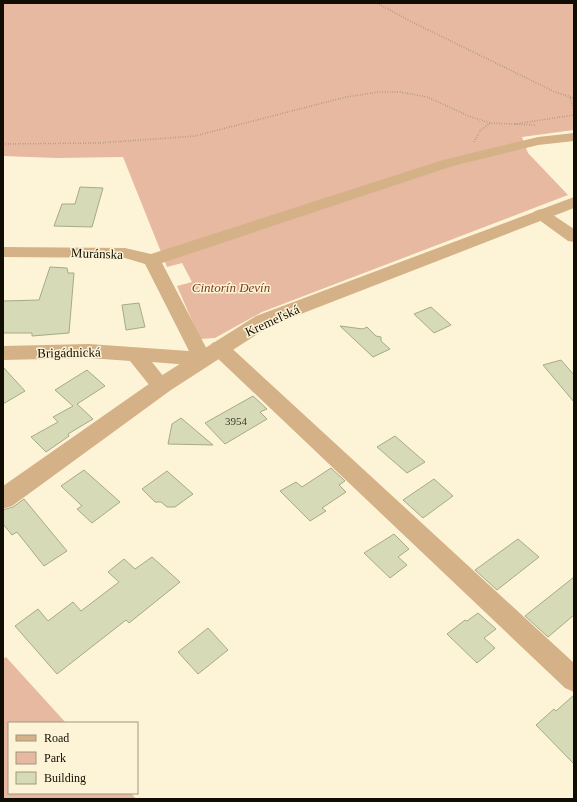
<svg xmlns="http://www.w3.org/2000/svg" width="577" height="802" viewBox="0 0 577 802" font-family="'Times New Roman',serif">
  <rect width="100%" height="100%" fill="#fdf4d7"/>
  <path fill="#e7b9a1" d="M 3,3 L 574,3 L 574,130 L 522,137 L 528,153 L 568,195 L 262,312 L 215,338 L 200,339 L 177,286 L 192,282 L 182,263 L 167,267 L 123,157 L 56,158 L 3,156 Z
    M 6,657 L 66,723 L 9,723 L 9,793 L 131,793 L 136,799 L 3,799 L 3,659 Z"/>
  <path fill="#d6dab7" stroke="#a5aa87" d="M 80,187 L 103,188 L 92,227 L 54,226 L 62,204 L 75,204 Z
    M 50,267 L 67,268 L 68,273 L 74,273 L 69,333 L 32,336 L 32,333 L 3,333 L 3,301 L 39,300 Z
    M 139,303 L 145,327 L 126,330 L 122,305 Z
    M 431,307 L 451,325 L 434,333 L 414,314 Z
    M 340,326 L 363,329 L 367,327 L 376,336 L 381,337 L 381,341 L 390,349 L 373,357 Z
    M 561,360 L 574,375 L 574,402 L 543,365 Z
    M 3,367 L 25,391 L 3,404 Z
    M 87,370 L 105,386 L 77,404 L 93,419 L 68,434 L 69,436 L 46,452 L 31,437 L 58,422 L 53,417 L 73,406 L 55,390 Z
    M 253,396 L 267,409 L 260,412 L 267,419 L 225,444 L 205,423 Z
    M 181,418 L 213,445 L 168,444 L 172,424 Z
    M 395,436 L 425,462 L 407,473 L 377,447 Z
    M 331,468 L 345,481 L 339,485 L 346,492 L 322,508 L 326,511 L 310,521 L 280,491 L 296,482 L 302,487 Z
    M 84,470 L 120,502 L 92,523 L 77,509 L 82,506 L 61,486 Z
    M 167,471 L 193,494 L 175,507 L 167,507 L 161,502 L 155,502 L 142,489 Z
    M 434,479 L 453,496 L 423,518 L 403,500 Z
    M 24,499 L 67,551 L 44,566 L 17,532 L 12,535 L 3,524 L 3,510 L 13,507 Z
    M 394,534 L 409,549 L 398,557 L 407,565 L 390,578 L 364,553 Z
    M 518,539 L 539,557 L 497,590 L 475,570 Z
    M 152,557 L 180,582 L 129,623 L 126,620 L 57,674 L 15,626 L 38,609 L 48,621 L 73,602 L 81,611 L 119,582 L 108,572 L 124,559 L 135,569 Z
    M 574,577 L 574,615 L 548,637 L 525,616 Z
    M 478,613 L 496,629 L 484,638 L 495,648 L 477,663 L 447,634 L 465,620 L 467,621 Z
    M 208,628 L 228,650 L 198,674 L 178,652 Z
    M 574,695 L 574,764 L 536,725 L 554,709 L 556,711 Z"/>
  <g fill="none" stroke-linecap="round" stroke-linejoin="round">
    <path stroke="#87806d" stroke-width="1.5" stroke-dasharray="0.5 2" stroke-linecap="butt" d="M 377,3 L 410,21 L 555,92 L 574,98
      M 570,98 L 574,110
      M 515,124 L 574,115
      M 474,142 L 480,131 L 490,123
      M 3,144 L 99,143 L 195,136 L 346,97 L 379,92 L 400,92 L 427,97 L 471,117 L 490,123 L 536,125"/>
    <path fill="#d5b187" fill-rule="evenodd" d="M 574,133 L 574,141 L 538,145 L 453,166 L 162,263 L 212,359 L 209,364 L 202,366 L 152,362 L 171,386 L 168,391 L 161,393 L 154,391 L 130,361 L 89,358 L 3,360 L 3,346 L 89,344 L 189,351 L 145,264 L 125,258 L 3,257 L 3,247 L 125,248 L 151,254 L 443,160 L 538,137 Z
      M 541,209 L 547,211 L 574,229 L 574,242 L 568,241 L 535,217 L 533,214 L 535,211 Z
      M 219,341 L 226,343 L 574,663 L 574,692 L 565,688 L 212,353 L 210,348 L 212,343 Z"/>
    <path fill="#d5b187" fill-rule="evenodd" d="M 574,197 L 574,208 L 270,326 L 171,390 L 12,506 L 3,509 L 3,486 L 156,379 L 256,316 Z"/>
  </g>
  <g text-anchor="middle" stroke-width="3" stroke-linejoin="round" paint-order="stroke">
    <g font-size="11" fill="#424030">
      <text x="236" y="425">3954</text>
    </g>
    <g font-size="13" fill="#110d03" stroke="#fdf4d7">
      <text transform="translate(97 253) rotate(2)" y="5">Muránska</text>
      <text transform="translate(272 320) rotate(-25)" y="5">Kremeľská</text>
      <text transform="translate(69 352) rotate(-1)" y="5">Brigádnická</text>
    </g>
    <g font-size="13" font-style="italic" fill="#7b3c14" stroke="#fdf4d7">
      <text x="231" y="292">Cintorín Devín</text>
    </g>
  </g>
  <rect width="577" height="802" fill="none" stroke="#110d03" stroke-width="8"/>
  <rect x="8" y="722" width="130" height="72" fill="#fdf4d7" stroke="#9f9882"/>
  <rect x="16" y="735" width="20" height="6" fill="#d5b187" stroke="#9f9882"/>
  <text x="44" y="742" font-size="12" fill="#110d03">Road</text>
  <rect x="16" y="752" width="20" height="12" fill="#e7b9a1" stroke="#9f9882"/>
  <text x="44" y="762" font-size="12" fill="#110d03">Park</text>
  <rect x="16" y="772" width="20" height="12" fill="#d6dab7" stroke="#9f9882"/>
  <text x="44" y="782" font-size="12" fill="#110d03">Building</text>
</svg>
